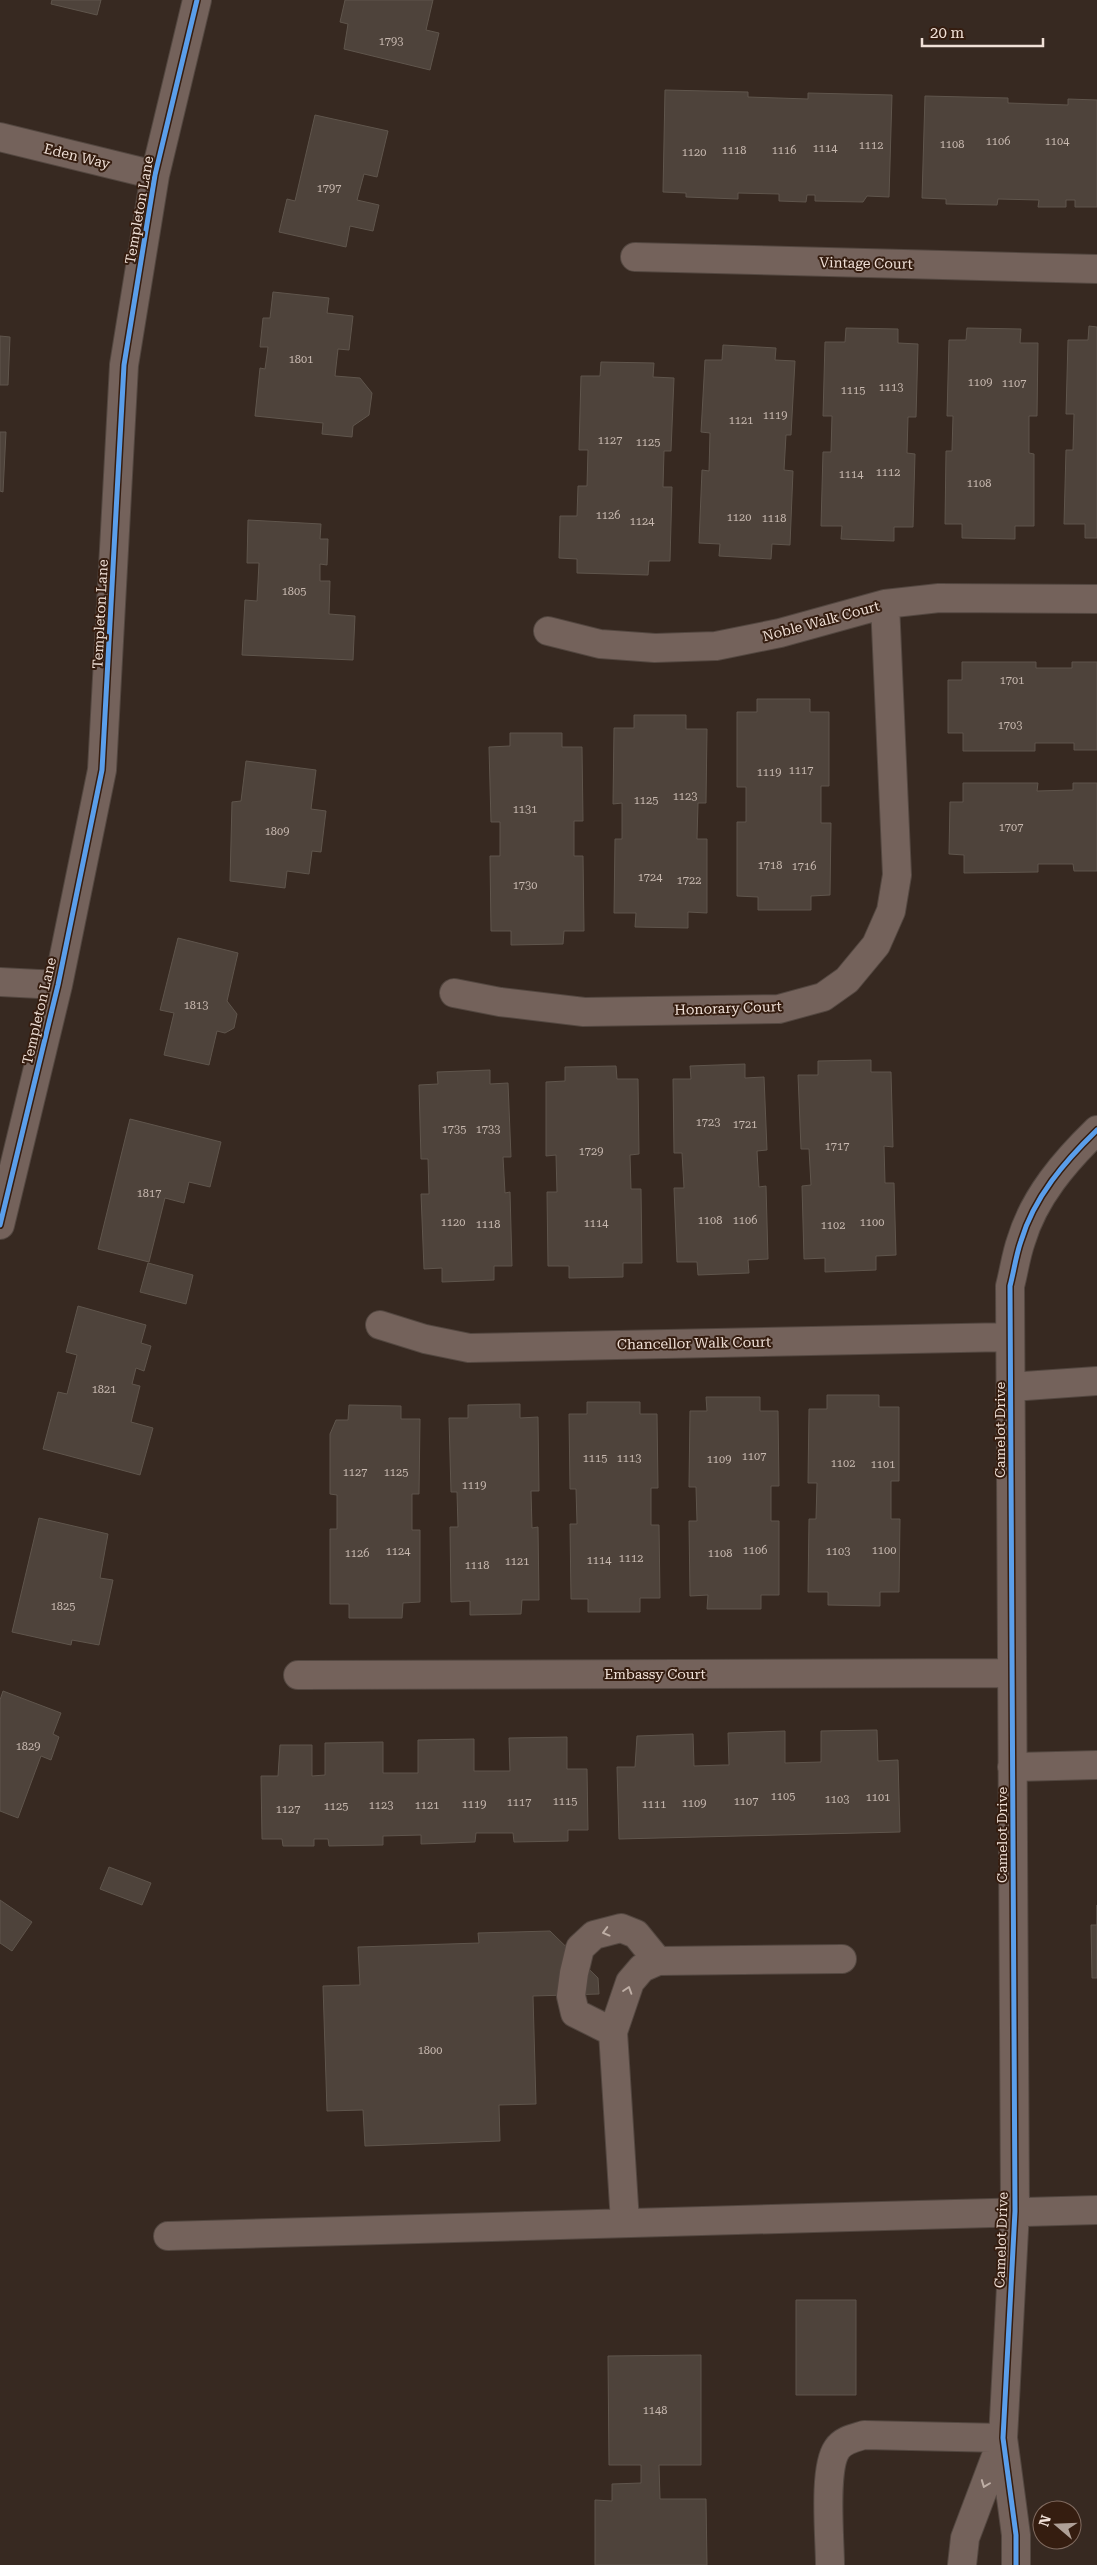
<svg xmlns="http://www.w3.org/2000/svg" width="1097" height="2565" viewBox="0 0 1097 2565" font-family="'Roboto Serif',serif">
  <rect width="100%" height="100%" fill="#372921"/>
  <path fill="#4e433b" stroke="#5f554c" d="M 52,0 L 101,0 L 97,15 L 51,4 Z
    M 345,0 L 433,0 L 426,30 L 439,33 L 430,70 L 344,49 L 348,24 L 340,22 Z
    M 665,90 L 748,92 L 748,97 L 808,99 L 808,93 L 892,95 L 889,197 L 867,196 L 863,202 L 815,201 L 815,195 L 807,195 L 806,202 L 779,201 L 779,194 L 738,193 L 738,199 L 686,197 L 686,193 L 663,192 Z
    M 925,96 L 1008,98 L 1008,103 L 1068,105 L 1068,99 L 1097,100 L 1097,207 L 1075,207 L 1075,200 L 1066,200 L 1066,207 L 1038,207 L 1039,200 L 998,199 L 997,205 L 946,204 L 946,199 L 922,198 Z
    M 315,115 L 388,131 L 377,177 L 364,174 L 357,200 L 379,205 L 373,231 L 350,226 L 346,247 L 279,232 L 287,199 L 295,201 Z
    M 273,292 L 329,298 L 327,313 L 353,316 L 349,350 L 338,349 L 335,376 L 360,378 L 372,393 L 369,415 L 353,426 L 352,437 L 322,434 L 323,423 L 255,416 L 260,368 L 265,369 L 268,347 L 260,347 L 263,318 L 270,318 Z
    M 1089,326 L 1097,327 L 1097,538 L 1085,538 L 1085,524 L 1064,524 L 1066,450 L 1073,450 L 1074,414 L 1066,414 L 1068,340 L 1088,340 Z
    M 846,328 L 898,329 L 898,343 L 918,344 L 916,417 L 908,417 L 907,453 L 915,454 L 913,527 L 894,527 L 894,541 L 841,539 L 842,526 L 821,526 L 823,452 L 831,452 L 832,416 L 823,416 L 825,342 L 845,342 Z
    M 967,328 L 1021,329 L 1020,343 L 1038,343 L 1037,416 L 1029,416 L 1029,453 L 1034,454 L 1034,526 L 1015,526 L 1015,539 L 962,538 L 962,524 L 945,524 L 946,451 L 952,451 L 953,416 L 947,416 L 949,340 L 966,340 Z
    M 0,336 L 10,337 L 8,385 L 0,385 Z
    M 723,345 L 776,348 L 775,360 L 795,361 L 791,435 L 786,435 L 784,470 L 793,471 L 790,545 L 772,544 L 771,559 L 719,556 L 720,544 L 699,543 L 702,470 L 709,471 L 710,433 L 701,432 L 705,360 L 722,360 Z
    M 601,362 L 654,363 L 653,377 L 674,378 L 671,451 L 664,451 L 663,487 L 672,487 L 670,561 L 649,561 L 648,575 L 577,573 L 577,559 L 559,558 L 560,516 L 577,516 L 578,486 L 587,486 L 588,450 L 579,450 L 581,376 L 600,376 Z
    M 0,432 L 6,432 L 3,492 L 0,491 Z
    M 248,520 L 321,524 L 320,539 L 328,539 L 327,565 L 320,564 L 320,581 L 330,581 L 329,614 L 355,616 L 353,660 L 242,655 L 245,600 L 257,601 L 259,563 L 247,563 Z
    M 962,662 L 1036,662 L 1036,668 L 1072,668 L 1072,662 L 1097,662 L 1097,750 L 1074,750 L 1074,743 L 1035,743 L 1035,751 L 963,751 L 963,733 L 948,733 L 948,680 L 962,680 Z
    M 757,699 L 810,699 L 810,712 L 829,712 L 829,786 L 821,786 L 821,823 L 831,823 L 830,895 L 811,896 L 811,910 L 758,910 L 758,897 L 737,896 L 737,822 L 746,822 L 746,787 L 737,787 L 737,712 L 757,712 Z
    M 634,715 L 686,715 L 686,729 L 707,729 L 706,803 L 698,803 L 697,839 L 707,839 L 707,913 L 688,912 L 688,928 L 635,927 L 636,913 L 614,913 L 615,839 L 622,839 L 622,803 L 613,804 L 614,728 L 634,728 Z
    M 510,733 L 562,733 L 562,747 L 582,747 L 583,821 L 574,821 L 574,856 L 583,856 L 584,931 L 564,931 L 563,944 L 511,945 L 511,931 L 491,931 L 490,856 L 500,856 L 500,822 L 491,822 L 489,747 L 510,746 Z
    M 246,761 L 316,770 L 311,809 L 326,811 L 321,852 L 312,851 L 309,874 L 287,871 L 285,888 L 230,881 L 232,802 L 241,801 Z
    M 963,783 L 1038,783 L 1037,791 L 1073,790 L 1073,783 L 1097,783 L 1097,871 L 1074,871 L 1073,864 L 1038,864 L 1038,872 L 964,873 L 964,855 L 949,854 L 950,802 L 963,802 Z
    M 178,938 L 238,953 L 227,1001 L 237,1014 L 234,1028 L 225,1033 L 217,1031 L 209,1065 L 164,1055 L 174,1013 L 160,1010 Z
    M 871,1060 L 871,1072 L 891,1072 L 893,1147 L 884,1146 L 885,1183 L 894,1183 L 896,1255 L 876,1256 L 876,1270 L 825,1272 L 825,1258 L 804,1259 L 802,1186 L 811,1185 L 809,1149 L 801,1149 L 798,1075 L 818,1075 L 818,1061 Z
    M 745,1064 L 745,1078 L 764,1077 L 767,1150 L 757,1151 L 759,1187 L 766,1186 L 768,1259 L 748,1260 L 749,1273 L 698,1275 L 697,1262 L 677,1262 L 674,1188 L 684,1188 L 682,1153 L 674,1153 L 673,1079 L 691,1079 L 690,1066 Z
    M 616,1066 L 617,1079 L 638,1079 L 639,1154 L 630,1155 L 631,1189 L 641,1189 L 642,1263 L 623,1263 L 623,1277 L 569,1278 L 569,1266 L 548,1266 L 547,1192 L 557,1192 L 556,1155 L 546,1156 L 546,1082 L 565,1081 L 565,1067 Z
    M 490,1070 L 490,1084 L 508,1083 L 511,1157 L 503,1157 L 505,1193 L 510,1192 L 512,1266 L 494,1266 L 494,1280 L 442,1282 L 442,1268 L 424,1269 L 421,1194 L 429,1194 L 428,1159 L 421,1159 L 419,1085 L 438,1084 L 437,1072 Z
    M 130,1119 L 221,1142 L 210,1187 L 189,1182 L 184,1203 L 165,1198 L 149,1262 L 98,1249 Z
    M 148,1263 L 193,1275 L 186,1304 L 140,1292 Z
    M 78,1306 L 146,1325 L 141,1343 L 151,1346 L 144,1371 L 136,1368 L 132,1384 L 140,1386 L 131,1422 L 153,1428 L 140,1475 L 43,1449 L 58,1392 L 67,1394 L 77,1355 L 66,1352 Z
    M 827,1395 L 879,1395 L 879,1407 L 899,1407 L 899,1481 L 891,1481 L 891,1519 L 900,1519 L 899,1592 L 880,1592 L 880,1606 L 828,1605 L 828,1592 L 808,1592 L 809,1519 L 816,1519 L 817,1483 L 808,1483 L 809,1409 L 827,1409 Z
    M 706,1397 L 760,1397 L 760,1411 L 778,1411 L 779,1486 L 771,1486 L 771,1521 L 779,1521 L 779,1595 L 761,1595 L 761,1609 L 707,1609 L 708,1595 L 690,1596 L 689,1521 L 697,1521 L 696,1487 L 689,1487 L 690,1411 L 707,1411 Z
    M 587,1402 L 640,1402 L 640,1414 L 657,1414 L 658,1488 L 651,1488 L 651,1525 L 659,1525 L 660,1598 L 640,1598 L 640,1612 L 588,1612 L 588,1599 L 571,1599 L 570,1524 L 577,1524 L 576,1489 L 570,1489 L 569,1414 L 587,1414 Z
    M 520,1404 L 520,1418 L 538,1417 L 539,1491 L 531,1491 L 532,1528 L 538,1527 L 539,1600 L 522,1600 L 521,1614 L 470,1615 L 470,1601 L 451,1602 L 450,1527 L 458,1527 L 457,1492 L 451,1492 L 449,1418 L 468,1418 L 468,1405 Z
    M 349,1405 L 401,1406 L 401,1419 L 420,1419 L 419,1494 L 412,1494 L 412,1530 L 420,1530 L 420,1602 L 403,1603 L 402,1618 L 349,1618 L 349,1604 L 330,1604 L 330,1529 L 337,1529 L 337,1495 L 330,1494 L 330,1434 L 336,1420 L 348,1420 Z
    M 39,1518 L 108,1534 L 100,1578 L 113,1580 L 99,1645 L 72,1640 L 71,1645 L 12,1632 Z
    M 3,1691 L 61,1713 L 53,1734 L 59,1737 L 51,1760 L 41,1756 L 18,1818 L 0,1811 L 0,1700 Z
    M 877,1730 L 878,1761 L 898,1760 L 900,1832 L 619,1839 L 617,1767 L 635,1767 L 637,1736 L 693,1734 L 694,1766 L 724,1765 L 729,1765 L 728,1733 L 785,1731 L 785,1763 L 821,1762 L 821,1731 Z
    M 567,1737 L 567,1769 L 587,1769 L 588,1830 L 568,1830 L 568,1841 L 514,1842 L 513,1833 L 476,1833 L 475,1842 L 421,1844 L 421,1835 L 383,1836 L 383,1845 L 329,1846 L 328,1839 L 314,1839 L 314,1846 L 283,1846 L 282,1839 L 262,1839 L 261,1776 L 278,1776 L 280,1745 L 312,1745 L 312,1776 L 325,1775 L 325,1743 L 383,1742 L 383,1773 L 418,1773 L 418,1740 L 474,1739 L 474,1771 L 510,1771 L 509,1738 Z
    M 109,1867 L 151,1883 L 142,1905 L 100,1889 Z
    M 0,1900 L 32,1922 L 12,1951 L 0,1943 Z
    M 1097,1905 L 1097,1978 L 1092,1978 L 1091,1925 L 1097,1925 Z
    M 550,1931 L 598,1978 L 599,1994 L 533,1996 L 536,2104 L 499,2105 L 500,2141 L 365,2146 L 363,2110 L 327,2111 L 323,1986 L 360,1985 L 358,1947 L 479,1943 L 478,1933 Z
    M 796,2300 L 856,2300 L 856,2395 L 796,2395 Z
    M 701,2355 L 701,2465 L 659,2465 L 660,2499 L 706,2499 L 707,2565 L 595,2565 L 595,2500 L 612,2501 L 612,2484 L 641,2483 L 641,2465 L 609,2465 L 608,2356 Z"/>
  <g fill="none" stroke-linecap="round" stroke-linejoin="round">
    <g stroke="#534740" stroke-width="30">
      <path id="minor" d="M 0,137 L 155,175
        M 635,257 L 1097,269
        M 548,631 L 600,644 L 655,648 L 716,646 L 780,633 L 885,604 L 939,598 L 1097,599
        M 0,982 L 58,985
        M 454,993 L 500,1002 L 584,1012 L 779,1009 L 823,997 L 847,980 L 876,945 L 891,911 L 897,875 L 885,604
        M 0,1225 L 58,985 L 102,770 L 124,365 L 155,175 L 197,0
        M 380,1325 L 425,1339 L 469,1348 L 1010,1337
        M 1011,1387 L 1097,1381
        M 298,1675 L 1012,1673
        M 1012,1767 L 1097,1765
        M 613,2032 L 575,2013 L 571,1996 L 574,1973 L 580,1948 L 594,1935 L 621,1928 L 636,1934 L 658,1961
        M 625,2222 L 613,2032 L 630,1982 L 642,1968 L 658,1961 L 842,1959
        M 168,2236 L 1097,2210
        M 830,2565 C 830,2539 823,2469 837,2449 C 843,2440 854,2438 864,2435 L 1003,2438
        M 962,2565 L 965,2538 L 1002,2440
        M 1016,2565 L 1016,2535 L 1003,2438 L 1015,2211 L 1010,1286 C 1014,1271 1016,1255 1021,1241 C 1034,1197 1065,1161 1097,1130"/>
    </g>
    <use href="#minor" stroke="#74625b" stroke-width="28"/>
    <g stroke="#351d10" stroke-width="8">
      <path id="cycleway" d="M 0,1225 L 58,985 L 102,770 L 124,365 L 155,175 L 197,0
        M 1016,2565 L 1016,2535 L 1003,2438 L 1015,2211 L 1010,1286 C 1014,1271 1016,1255 1021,1241 C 1034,1197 1065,1161 1097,1130"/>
    </g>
    <use href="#cycleway" stroke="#5a9eea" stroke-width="5"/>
  </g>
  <defs><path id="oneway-chevron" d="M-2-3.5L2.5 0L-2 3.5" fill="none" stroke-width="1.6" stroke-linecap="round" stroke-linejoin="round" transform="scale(1.25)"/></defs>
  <g stroke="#beaea5">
    <use href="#oneway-chevron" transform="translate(606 1932) rotate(165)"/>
    <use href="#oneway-chevron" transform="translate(628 1990) rotate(-72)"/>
    <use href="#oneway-chevron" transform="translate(985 2484) rotate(111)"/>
  </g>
  <g text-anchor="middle" stroke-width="4" stroke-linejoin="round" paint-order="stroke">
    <g font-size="11" fill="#c8b9b0">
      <text x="391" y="45">1793</text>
      <text x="998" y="145">1106</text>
      <text x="1057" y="145">1104</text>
      <text x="952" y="148">1108</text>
      <text x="871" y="149">1112</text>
      <text x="825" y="152">1114</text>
      <text x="734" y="154">1118</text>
      <text x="784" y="154">1116</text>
      <text x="694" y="156">1120</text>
      <text x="329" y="192">1797</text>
      <text x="301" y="363">1801</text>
      <text x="980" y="386">1109</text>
      <text x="1014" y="387">1107</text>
      <text x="891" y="391">1113</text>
      <text x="853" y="394">1115</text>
      <text x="775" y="419">1119</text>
      <text x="741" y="424">1121</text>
      <text x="610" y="444">1127</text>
      <text x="648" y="446">1125</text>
      <text x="888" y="476">1112</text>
      <text x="851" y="478">1114</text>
      <text x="979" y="487">1108</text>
      <text x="608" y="519">1126</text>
      <text x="739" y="521">1120</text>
      <text x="774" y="522">1118</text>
      <text x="642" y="525">1124</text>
      <text x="294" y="595">1805</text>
      <text x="1012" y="684">1701</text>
      <text x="1010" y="729">1703</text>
      <text x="801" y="774">1117</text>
      <text x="769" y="776">1119</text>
      <text x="685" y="800">1123</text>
      <text x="646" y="804">1125</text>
      <text x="525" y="813">1131</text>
      <text x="1011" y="831">1707</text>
      <text x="277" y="835">1809</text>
      <text x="770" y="869">1718</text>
      <text x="804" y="870">1716</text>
      <text x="650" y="881">1724</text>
      <text x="689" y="884">1722</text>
      <text x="525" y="889">1730</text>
      <text x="196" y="1009">1813</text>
      <text x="708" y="1126">1723</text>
      <text x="745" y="1128">1721</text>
      <text x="454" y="1133">1735</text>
      <text x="488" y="1133">1733</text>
      <text x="837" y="1150">1717</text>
      <text x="591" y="1155">1729</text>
      <text x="149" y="1197">1817</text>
      <text x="710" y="1224">1108</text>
      <text x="745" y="1224">1106</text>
      <text x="453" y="1226">1120</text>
      <text x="872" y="1226">1100</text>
      <text x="596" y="1227">1114</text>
      <text x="488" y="1228">1118</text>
      <text x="833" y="1229">1102</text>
      <text x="104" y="1393">1821</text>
      <text x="754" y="1460">1107</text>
      <text x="595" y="1462">1115</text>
      <text x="629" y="1462">1113</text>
      <text x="719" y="1463">1109</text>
      <text x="843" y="1467">1102</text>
      <text x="883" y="1468">1101</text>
      <text x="355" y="1476">1127</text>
      <text x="396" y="1476">1125</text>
      <text x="474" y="1489">1119</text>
      <text x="755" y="1554">1106</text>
      <text x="884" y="1554">1100</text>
      <text x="398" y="1555">1124</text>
      <text x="838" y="1555">1103</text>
      <text x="357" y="1557">1126</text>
      <text x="720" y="1557">1108</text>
      <text x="631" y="1562">1112</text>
      <text x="599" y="1564">1114</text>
      <text x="517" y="1565">1121</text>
      <text x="477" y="1569">1118</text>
      <text x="63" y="1610">1825</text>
      <text x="28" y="1750">1829</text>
      <text x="783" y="1800">1105</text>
      <text x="878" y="1801">1101</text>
      <text x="837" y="1803">1103</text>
      <text x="565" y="1805">1115</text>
      <text x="746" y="1805">1107</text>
      <text x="519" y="1806">1117</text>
      <text x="694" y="1807">1109</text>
      <text x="474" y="1808">1119</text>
      <text x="654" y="1808">1111</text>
      <text x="381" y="1809">1123</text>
      <text x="427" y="1809">1121</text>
      <text x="336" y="1810">1125</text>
      <text x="288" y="1813">1127</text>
      <text x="430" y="2054">1800</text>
      <text x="655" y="2414">1148</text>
    </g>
    <g font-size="14" fill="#f0e0d7" stroke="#351d10">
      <text transform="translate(77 156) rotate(14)" y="5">Eden Way</text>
      <text transform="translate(139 210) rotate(-80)" y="5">Templeton Lane</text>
      <text transform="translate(866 263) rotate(1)" y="5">Vintage Court</text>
      <text transform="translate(100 614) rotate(-87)" y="5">Templeton Lane</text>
      <text transform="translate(821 621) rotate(-15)" y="5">Noble Walk Court</text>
      <text transform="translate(728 1008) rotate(-2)" y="5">Honorary Court</text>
      <text transform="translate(39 1011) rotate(-77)" y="5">Templeton Lane</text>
      <text transform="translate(694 1343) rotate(-1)" y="5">Chancellor Walk Court</text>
      <text transform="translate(1000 1430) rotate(-90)" y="5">Camelot Drive</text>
      <text x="655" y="1679">Embassy Court</text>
      <text transform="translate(1002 1835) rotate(-90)" y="5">Camelot Drive</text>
      <text transform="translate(1001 2240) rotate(-88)" y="5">Camelot Drive</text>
    </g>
  </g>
  <g transform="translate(1057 2525) rotate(289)"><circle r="24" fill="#351d10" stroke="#806b60"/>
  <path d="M0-4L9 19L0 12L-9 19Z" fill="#afa097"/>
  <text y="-8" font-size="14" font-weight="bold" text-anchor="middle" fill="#f0e0d7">N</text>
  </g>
  <path d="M922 38v8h121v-8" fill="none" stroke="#f0e0d7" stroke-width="2.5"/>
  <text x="930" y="38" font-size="15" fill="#f0e0d7" stroke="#351d10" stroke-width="4" paint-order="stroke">20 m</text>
</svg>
